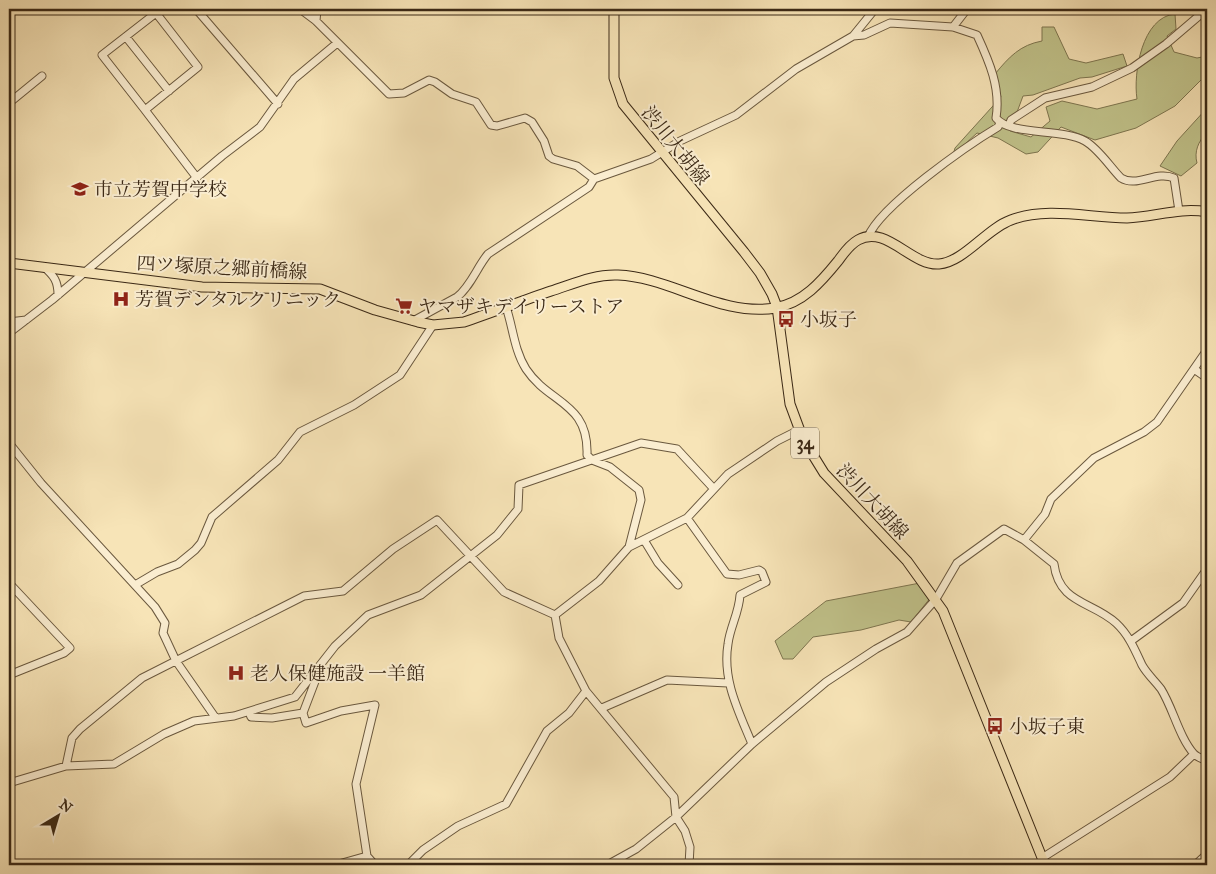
<svg xmlns="http://www.w3.org/2000/svg" width="1216" height="874" viewBox="0 0 1216 874" font-family="'IM FELL Great Primer','Noto Serif JP',serif">
  <rect width="100%" height="100%" fill="#f7e4b7"/>
  <filter id="stains"><feTurbulence type="fractalNoise" baseFrequency=".004" numOctaves="4"/><feColorMatrix values="0 0 0 0 .2 0 0 0 0 .09 0 0 0 0 .02 0 0 0 .5 -.17"/></filter>
  <radialGradient id="worn" r=".72"><stop offset=".6" stop-color="#630" stop-opacity="0"/><stop offset="1" stop-color="#630" stop-opacity=".3"/></radialGradient>
  <path fill="#c1c38b" stroke="#7e7650" d="M 1175,14 L 1176,29 L 1167,36 L 1174,52 L 1197,58 L 1207,56 L 1207,74 L 1175,106 L 1136,128 L 1095,140 L 1061,127 L 1038,152 L 1026,154 L 998,138 L 977,133 L 953,155 L 955,148 L 1001,97 L 995,74 C 1009,57 1020,45 1042,41 L 1042,27 L 1054,27 L 1069,59 L 1086,63 L 1123,54 L 1127,66 L 1092,77 L 1080,78 L 1033,95 L 1023,96 L 1010,131 L 1031,137 L 1050,121 L 1046,107 L 1062,101 L 1097,109 L 1137,99 C 1133,73 1142,17 1175,14 Z
    M 1207,108 L 1207,133 C 1198,141 1194,152 1197,163 L 1181,176 L 1160,166 L 1177,141 Z
    M 920,583 L 931,597 L 911,622 L 899,620 L 861,630 L 813,637 L 793,659 L 783,659 L 775,641 L 826,601 Z"/>
  <g fill="none" stroke-linecap="round" stroke-linejoin="round">
    <g stroke="#6a583e" stroke-width="9">
      <path id="minor" d="M 196,9 L 278,104
        M 300,9 L 316,21 L 389,94 L 404,93 L 429,80 L 435,82 L 452,94 L 476,102 L 491,125 L 497,126 L 525,118 L 532,122 L 544,141 L 549,156 L 553,159 L 577,166 L 594,179
        M 156,13 L 198,67 L 145,110 L 102,55 Z
        M 316,21 L 317,9
        M 953,27 L 967,9
        M 853,36 L 875,9
        M 126,37 L 169,91
        M 9,103 L 42,76
        M 145,110 L 197,178
        M 1009,125 L 1011,120 L 1045,98 L 1092,87 L 1132,68 L 1166,44 L 1207,9
        M 868,237 C 880,206 968,145 998,127 L 1000,123
        M 44,267 C 54,276 58,281 58,295
        M 506,307 C 513,327 514,350 526,369 C 549,404 589,402 587,455 L 592,460 L 610,467 L 639,490 L 641,500 L 629,547
        M 413,321 L 457,297 C 471,286 477,267 488,254 L 589,187 L 594,179 L 651,159 L 680,141 L 736,115 L 796,69 L 853,36 L 864,35 L 890,23 L 953,27 L 977,35 C 989,61 1001,88 996,118 C 1010,136 1062,128 1085,141 C 1099,149 1110,167 1121,178 C 1137,188 1156,170 1174,178 L 1179,211
        M 9,322 L 26,320
        M 9,333 L 52,300 L 222,156 L 260,127 L 294,79 L 336,44
        M 1194,369 L 1207,378
        M 9,443 L 41,483 L 155,607 L 165,623 L 163,633 L 176,661 L 215,717
        M 687,518 L 727,574 L 739,575 L 759,570 L 762,572 L 766,582 L 740,595 C 739,613 730,627 728,644 C 722,680 739,712 752,744
        M 644,540 L 658,563 L 678,585
        M 1024,540 L 1045,514 L 1051,499 L 1094,458 L 1144,432 L 1157,422 L 1207,350
        M 9,583 L 70,648 L 64,653 L 9,675
        M 135,585 L 157,572 L 178,564 L 195,550 L 201,543 L 212,517 L 278,460 L 300,432 L 354,405 L 400,375 L 433,325
        M 555,615 L 599,581 L 629,547 L 687,518 L 728,474 L 777,441 L 799,430
        M 555,615 L 559,638 L 586,691 L 674,797 L 676,817 L 685,831 L 690,847 L 689,865
        M 1131,641 L 1183,603 L 1207,569
        M 319,671 L 303,713 L 306,723 L 341,711 L 375,705 L 356,784 L 367,856 L 375,865
        M 602,708 L 667,680 L 728,683
        M 249,712 L 251,717 L 272,718 L 303,713
        M 66,766 L 72,738 L 80,729 L 142,678 L 304,596 L 343,591 L 393,549 L 437,520 L 504,592 L 555,615
        M 9,783 L 66,766 L 114,764 L 164,734 L 194,721 L 234,716 L 295,697 L 335,646 L 368,615 L 421,595 L 497,535 L 518,509 L 519,485 L 641,443 L 677,449 L 714,489
        M 1042,858 L 1170,777 L 1194,754
        M 335,865 L 367,856
        M 408,865 L 423,850 L 458,826 L 506,804 L 547,731 L 569,713 L 586,691
        M 607,865 L 636,849 L 676,817 L 752,744 L 826,682 L 876,649 L 907,632 L 936,599 L 957,563 L 1004,529 L 1024,540 L 1054,564 C 1059,604 1092,601 1116,623 C 1129,635 1135,650 1142,665 C 1147,674 1155,681 1161,689 C 1173,708 1179,737 1194,754 C 1197,757 1203,759 1207,761
        M 1195,865 L 1207,854"/>
    </g>
    <g stroke="#3b2916" stroke-width="11">
      <path id="major" d="M 614,9 L 614,78 L 623,104 L 744,252 L 760,273 L 772,294 L 777,307 L 790,404 L 803,439 L 824,473 L 907,561 L 943,611 L 1045,865
        M 9,263 L 202,287 L 320,289 L 375,310 L 418,322 L 433,325 L 464,322 C 493,312 522,301 551,291 C 573,284 594,274 618,275 C 670,277 721,317 775,308 C 803,303 821,282 838,261 C 844,253 849,245 858,240 C 886,224 911,266 939,264 C 964,262 986,229 1011,220 C 1048,206 1089,218 1127,218 C 1154,217 1180,207 1207,212"/>
    </g>
    <use href="#minor" stroke="#faedd0" stroke-width="7"/>
    <use href="#major" stroke="#f7e4b7" stroke-width="9"/>
  </g>
  <defs>
    <g id="school-bare" transform="scale(1.35)"><path d="M0-5L7-2L0 1L-7-2ZM-4 1L0 2.5L4 1V4Q0 6-4 4Z" fill="#8f2418" stroke="#faedd0" stroke-width="2.5" paint-order="stroke"/></g>
    <g id="hospital-bare" transform="scale(1.35)"><path d="M-5-5h3v3.5h4V-5h3V5h-3V1.5h-4V5h-3Z" fill="#8f2418" stroke="#faedd0" stroke-width="2.5" paint-order="stroke"/></g>
    <g id="supermarket-bare" transform="scale(1.35)"><path d="M-6-5.5h2.5l.6 2H6L4.5 2H-2.5L-4.4-4H-6ZM-1.5 3.2a1.3 1.3 0 1 0 .1 0ZM3 3.2a1.3 1.3 0 1 0 .1 0Z" fill="#8f2418" stroke="#faedd0" stroke-width="2.5" paint-order="stroke"/></g>
    <g id="bus-bare" transform="scale(1.35)"><path d="M-5-6H5V4H4V6H2V4H-2V6H-4V4H-5ZM-3.5-4V0h7V-4ZM-3.5 1.2v1.5H-2V1.2ZM2 1.2v1.5H3.5V1.2Z" fill="#8f2418" stroke="#faedd0" stroke-width="2.5" paint-order="stroke"/></g>
  </defs>
  <g fill-rule="evenodd">
    <use href="#school-bare" x="80" y="189"/>
    <use href="#hospital-bare" x="121" y="299"/>
    <use href="#supermarket-bare" x="404" y="306"/>
    <use href="#bus-bare" x="786" y="319"/>
    <use href="#hospital-bare" x="236" y="673"/>
    <use href="#bus-bare" x="995" y="726"/>
  </g>
  <g text-anchor="middle" stroke-width="4" stroke-linejoin="round" paint-order="stroke">
    <rect fill="#faedd0" stroke="#74644e" stroke-width="1" x="791" y="427.5" width="28" height="31" rx="4"/>
    <g font-size="18" font-weight="bold" fill="#3b2916">
      <text x="805" y="449">34</text>
    </g>
    <g font-size="19" fill="#3b2916" stroke="#faedd0">
      <text transform="translate(676 145) rotate(51)" y="7">渋川大胡線</text>
      <text transform="translate(222 267) rotate(3)" y="7">四ツ塚原之郷前橋線</text>
      <text transform="translate(873 501) rotate(47)" y="7">渋川大胡線</text>
    </g>
    <g font-size="19" fill="#3b2916" stroke="#faedd0" text-anchor="start">
      <text x="94" y="196">市立芳賀中学校</text>
      <text x="135" y="306">芳賀デンタルクリニック</text>
      <text x="418" y="313">ヤマザキデイリーストア</text>
      <text x="800" y="326">小坂子</text>
      <text x="250" y="680">老人保健施設 一羊館</text>
      <text x="1009" y="733">小坂子東</text>
    </g>
  </g>
  <rect width="1216" height="874" fill="none" stroke="#f7e4b7" stroke-width="30"/>
  <rect x="10" y="10" width="1196" height="854" fill="none" stroke="#3b2916" stroke-width="2.5"/>
  <rect x="15" y="15" width="1186" height="844" fill="none" stroke="#3b2916"/>
  <g transform="translate(58 816) rotate(38)" stroke="#faedd0" stroke-width="4" paint-order="stroke">
  <path d="M0-4L9 19L0 12L-9 19Z" fill="#3b2916"/>
  <text y="-8" font-size="14" font-weight="bold" text-anchor="middle" fill="#3b2916">N</text>
  </g>
  <rect width="100%" height="100%" filter="url(#stains)"/>
  <rect width="100%" height="100%" fill="url(#worn)"/>
</svg>
